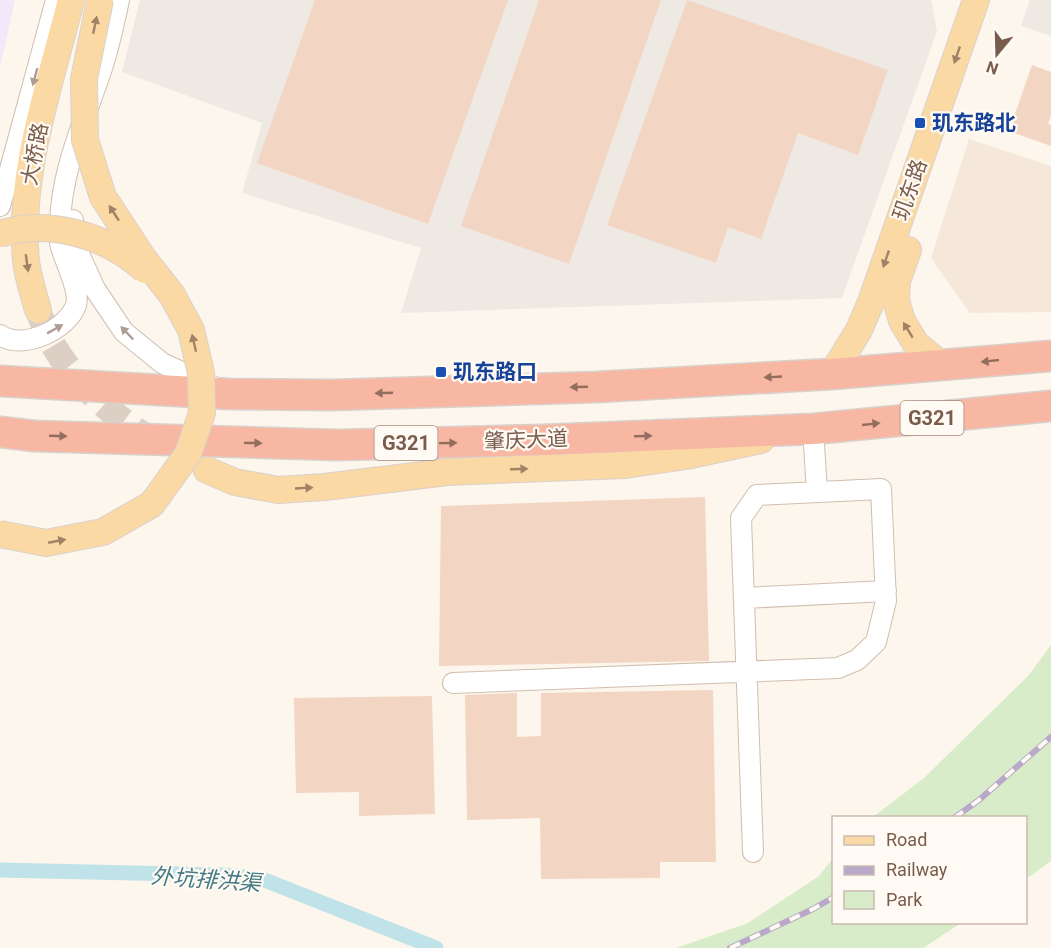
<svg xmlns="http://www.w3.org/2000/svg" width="1051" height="948" viewBox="0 0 1051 948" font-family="Roboto,'Noto Sans SC',sans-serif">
  <rect width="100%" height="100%" fill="#fdf6ec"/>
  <path fill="#f5e8da" d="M 969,139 L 1051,166 L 1051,312 L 970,313 L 931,258 Z"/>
  <path fill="#efe9e4" d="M 140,0 L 931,0 L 937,31 L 842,298 L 401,313 L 421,248 L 242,193 L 262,123 L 122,72 Z
    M 1030,0 L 1051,0 L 1051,36 L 1021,26 Z"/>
  <path fill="#f3e8fa" d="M 0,0 L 15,0 L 0,68 Z"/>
  <path fill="#d8ecc9" d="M 1051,645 L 1051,861 L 1026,879 L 1026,818 L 873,817 L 924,778 L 1028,676 Z
    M 833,858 L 834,922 L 961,923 L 923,948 L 676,948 L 748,923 L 819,876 Z"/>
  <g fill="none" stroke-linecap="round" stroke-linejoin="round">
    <path stroke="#bfe3e8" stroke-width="15" d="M 0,870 L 222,875 L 262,879 L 436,948"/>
  </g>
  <path fill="#f3d5c3" d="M 315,0 L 508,0 L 428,224 L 257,163 Z
    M 539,0 L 661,0 L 569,264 L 461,226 Z
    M 687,0 L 888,70 L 858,155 L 798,133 L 761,239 L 728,227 L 716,263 L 607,225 Z
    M 1032,65 L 1051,72 L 1051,115 L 1048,124 L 1051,125 L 1051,146 L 1009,131 Z
    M 705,497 L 709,661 L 439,666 L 441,506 Z
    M 713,690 L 716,862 L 660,862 L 660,878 L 541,879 L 540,818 L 467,820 L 465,695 L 517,693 L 517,737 L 541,736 L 541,693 Z
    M 432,696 L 435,814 L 359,816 L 359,792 L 296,793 L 294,698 Z"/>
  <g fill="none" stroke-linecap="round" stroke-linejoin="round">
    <path stroke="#dcd0c4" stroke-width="26" stroke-dasharray="26 13" stroke-linecap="butt" d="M 38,310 C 43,322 46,335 53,345 C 77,386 115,418 155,442"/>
    <g stroke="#d1beb0" stroke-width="22">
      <path id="minor" d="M 0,206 L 56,0
        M 73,220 L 80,256 L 95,289 L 124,332 L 162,363 L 212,386
        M 0,335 C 23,351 68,329 76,305 C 81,290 63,259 60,243 C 59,238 60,231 60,225 C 61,170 84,122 101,71 C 109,48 114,24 119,0
        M 813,429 L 817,492
        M 744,598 L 886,591
        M 453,683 L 838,668 L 857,660 L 876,642 L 886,601 L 881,489 L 757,495 L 741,518 L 753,852"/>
    </g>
    <g stroke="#dad1cd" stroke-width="28">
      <path id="major" d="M 908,250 L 897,281 L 896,300 L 902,321 L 916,344 L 943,366
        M 38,310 C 34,295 28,278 26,261 C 18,174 50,84 71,0
        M 832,374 L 859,330 L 871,302 L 976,0
        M 207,470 L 235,482 L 278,490 L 325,487 L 447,472 L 625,465 L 686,456 L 761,440"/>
    </g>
    <g stroke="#dad1cd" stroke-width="33">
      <path id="highway" d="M 0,381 L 230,394 L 332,395 L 597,387 L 832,374 L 1051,356
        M 0,432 L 34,436 L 337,445 L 543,440 L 813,429 L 1051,406"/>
    </g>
    <use href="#minor" stroke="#fff" stroke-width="20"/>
    <use href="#major" stroke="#fbd9a5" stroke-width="26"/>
    <use href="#highway" stroke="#f7b7a3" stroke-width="30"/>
    <g stroke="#b9a8c9" stroke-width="6">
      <path id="rail" d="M 954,818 L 979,800 L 1051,737
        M 730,948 L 813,909 L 834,897"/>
    </g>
    <use href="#rail" stroke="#fffaf3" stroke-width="4" stroke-dasharray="11" stroke-linecap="butt"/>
    <g stroke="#dad1cd" stroke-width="28" stroke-linecap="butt">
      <path id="major-bridge" d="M 0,234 C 49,218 108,236 145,270
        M 0,534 L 46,543 L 103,532 L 152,504 L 188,454 L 202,413 L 201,373 L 191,330 L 172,295 L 143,258 L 103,197 L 85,140 L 84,79 L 100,0"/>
    </g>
    <use href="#major-bridge" stroke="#fbd9a5" stroke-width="26"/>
  </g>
  <defs><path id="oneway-solid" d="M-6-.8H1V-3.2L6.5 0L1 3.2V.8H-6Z" transform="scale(1.5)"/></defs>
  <g fill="#a18267">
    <use href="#oneway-solid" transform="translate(95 25) rotate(-78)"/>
    <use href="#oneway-solid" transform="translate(957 55) rotate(109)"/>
    <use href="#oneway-solid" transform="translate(114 213) rotate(-123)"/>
    <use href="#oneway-solid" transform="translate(886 259) rotate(109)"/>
    <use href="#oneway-solid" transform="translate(27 263) rotate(82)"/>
    <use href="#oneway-solid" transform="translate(908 330) rotate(-121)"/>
    <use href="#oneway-solid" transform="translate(194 343) rotate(-103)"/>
    <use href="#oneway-solid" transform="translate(519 469) rotate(-2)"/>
    <use href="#oneway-solid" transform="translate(304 488) rotate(-3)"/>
    <use href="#oneway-solid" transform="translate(57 541) rotate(-11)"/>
  </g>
  <g fill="#af9d94">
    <use href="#oneway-solid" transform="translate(35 77) rotate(105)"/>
    <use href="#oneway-solid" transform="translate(55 329) rotate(-29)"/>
    <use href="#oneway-solid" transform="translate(127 333) rotate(-134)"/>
  </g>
  <g fill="#936e5e">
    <use href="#oneway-solid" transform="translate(990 361) rotate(174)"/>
    <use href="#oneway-solid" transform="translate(773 377) rotate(177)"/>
    <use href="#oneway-solid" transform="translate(579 387) rotate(178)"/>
    <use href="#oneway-solid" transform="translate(384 393) rotate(178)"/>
    <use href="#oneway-solid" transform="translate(871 424) rotate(-6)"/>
    <use href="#oneway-solid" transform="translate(58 436) rotate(2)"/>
    <use href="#oneway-solid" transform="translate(643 436) rotate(-2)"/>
    <use href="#oneway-solid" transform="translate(253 443) rotate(1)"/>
    <use href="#oneway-solid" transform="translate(448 443) rotate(-1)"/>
  </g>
  <g fill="#1a4fb4" stroke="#fffaf3" stroke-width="2">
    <rect x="914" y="117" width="12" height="12" rx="3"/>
    <rect x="435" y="366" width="12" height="12" rx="3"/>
  </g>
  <g text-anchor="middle" stroke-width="4.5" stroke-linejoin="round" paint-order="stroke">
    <g fill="#fffaf3" stroke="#a28b7f" stroke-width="1.5">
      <rect x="900.5" y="401" width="63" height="34" rx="4.5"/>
      <rect x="374.5" y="426" width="63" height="34" rx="4.5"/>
    </g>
    <g font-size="20" font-weight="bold" fill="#7a5c4d">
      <text x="932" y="425">G321</text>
      <text x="406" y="450">G321</text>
    </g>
    <g font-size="21" font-weight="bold" fill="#164399" stroke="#fffaf3" text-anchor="start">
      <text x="932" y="130">玑东路北</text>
      <text x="453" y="379">玑东路口</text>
    </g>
    <g font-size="21" fill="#7a5c4d" stroke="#fffaf3">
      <text transform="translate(35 154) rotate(-79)" y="7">大桥路</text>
      <text transform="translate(910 190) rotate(-71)" y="7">玑东路</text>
      <text transform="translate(526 440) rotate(-2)" y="7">肇庆大道</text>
    </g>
    <g font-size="22" font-style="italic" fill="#437c86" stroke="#fffaf3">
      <text transform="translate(206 879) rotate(4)" y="8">外坑排洪渠</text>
    </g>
  </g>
  <rect x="832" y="816" width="195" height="108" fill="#fffaf3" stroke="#cabbb1" stroke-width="1.5"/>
  <rect x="844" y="836" width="30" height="9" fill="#fbd9a5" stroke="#cabbb1" stroke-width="1.5"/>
  <text x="886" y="846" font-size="18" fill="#7a5c4d">Road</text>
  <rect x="844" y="866" width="30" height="9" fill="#b9a8c9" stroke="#cabbb1" stroke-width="1.5"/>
  <text x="886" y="876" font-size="18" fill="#7a5c4d">Railway</text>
  <rect x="844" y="891" width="30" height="18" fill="#d8ecc9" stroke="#cabbb1" stroke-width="1.5"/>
  <text x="886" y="906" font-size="18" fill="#7a5c4d">Park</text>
  <g transform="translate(997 54) rotate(199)" stroke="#fffaf3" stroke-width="4.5" paint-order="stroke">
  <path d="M0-4.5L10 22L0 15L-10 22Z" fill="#7a5c4d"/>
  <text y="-9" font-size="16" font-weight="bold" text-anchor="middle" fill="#7a5c4d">N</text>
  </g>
</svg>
